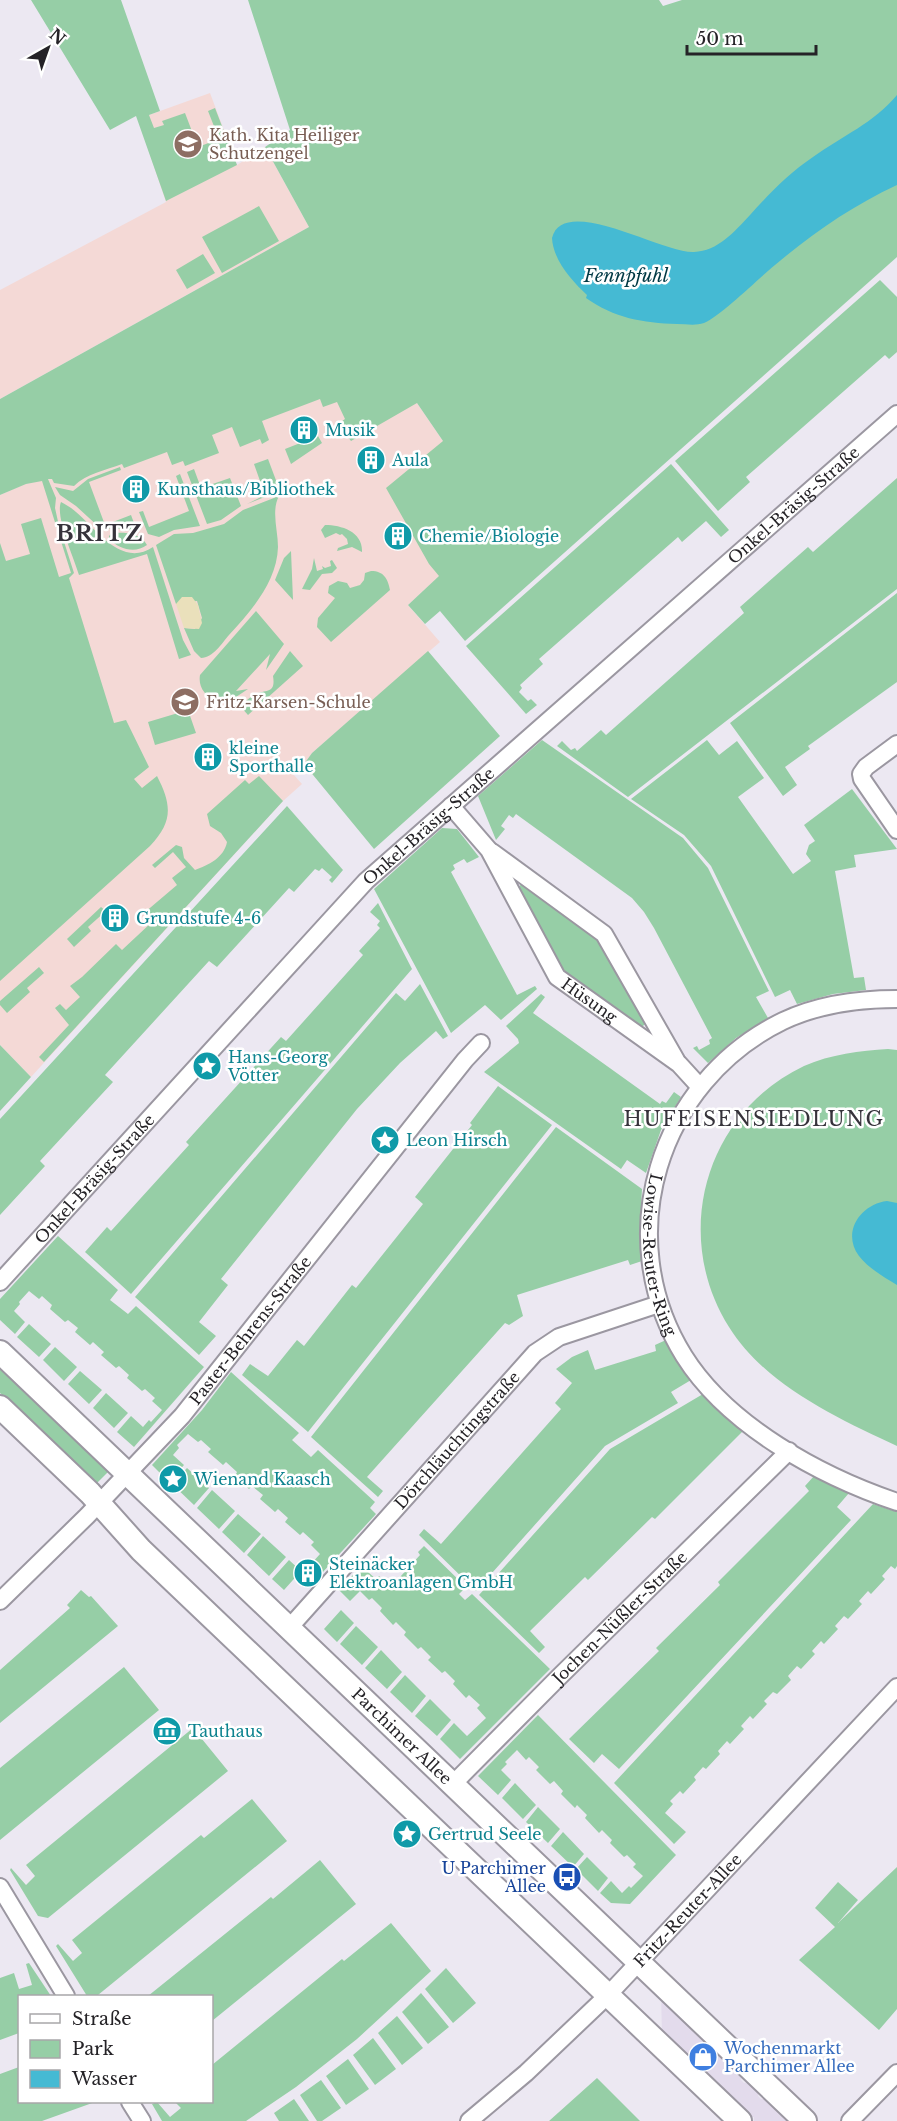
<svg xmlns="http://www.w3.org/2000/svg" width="897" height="2121" viewBox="0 0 897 2121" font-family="'Libre Baskerville',serif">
  <rect width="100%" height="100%" fill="#ece8f2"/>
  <path fill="#e3dbec" d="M 661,1993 L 743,2074 L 741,2080 L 744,2083 L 750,2082 L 759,2090 L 758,2096 L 761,2099 L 767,2097 L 792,2121 L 754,2121 L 754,2117 L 748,2117 L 662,2035 Z"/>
  <path fill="#f4d9d6" d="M 210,93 L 237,165 L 265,147 L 309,227 L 0,399 L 0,290 L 166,202 L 139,122 L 149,115 Z
    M 342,384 L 417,403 L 443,441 L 446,570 L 408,605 L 440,642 L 312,753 L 304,764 L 293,774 L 302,784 L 283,801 L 31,1077 L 0,1045 L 0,495 L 25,484 L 148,457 Z"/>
  <path fill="#96cea6" d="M 31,0 L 121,0 L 160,111 L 149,115 L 154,128 L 164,125 L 162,121 L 185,113 L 198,147 L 219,139 L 208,111 L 215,108 L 237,165 L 166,201 L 136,116 L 110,130 Z
    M 248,0 L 659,0 L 663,6 L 682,0 L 897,0 L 897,257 L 465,641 L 440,611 L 425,624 L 408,605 L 439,576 L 429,564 L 386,488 L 443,441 L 417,403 L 351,441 L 338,424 L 345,419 L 337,402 L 323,407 L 320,399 L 262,421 L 269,440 L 262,444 L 260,439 L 240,447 L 232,427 L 212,435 L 219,453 L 185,466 L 183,461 L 172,465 L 167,452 L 124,468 L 122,464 C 106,470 86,474 74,486 L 54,483 L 52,479 L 48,479 L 56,498 L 55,508 L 59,526 L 74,573 L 69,578 L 114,723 L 126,720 L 149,767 L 134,779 L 142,788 L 157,776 C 172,805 173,822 150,846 L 0,981 L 0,543 L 6,561 L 30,554 L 21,524 L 41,518 L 59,577 L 71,573 L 42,481 L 26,484 L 0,495 L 0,399 L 309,227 L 265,147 L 290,130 Z
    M 259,206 L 279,241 L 222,273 L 202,237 Z
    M 203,254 L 215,273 L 187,289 L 176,270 Z
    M 880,280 L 897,297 L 897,352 L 889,359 L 885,355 L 746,477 L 750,482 L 718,511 L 675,461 Z
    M 318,436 L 322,443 L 291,464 L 285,449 Z
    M 268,459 L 280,491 L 247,504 L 265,495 L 254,464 Z
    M 671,464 L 729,530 L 721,537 L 706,521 L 682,542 L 678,537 L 539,659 L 543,664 L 520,685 L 522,688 L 519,692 L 528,701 L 531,699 L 537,705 L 526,714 L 466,646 Z
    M 120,467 L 121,470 L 89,482 L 105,525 L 131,515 L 137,531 L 125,529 L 100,528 L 76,506 L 60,495 L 55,487 L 73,491 L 88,479 Z
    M 194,469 L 201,488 L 230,478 L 241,506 L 221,520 L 207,524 L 187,472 Z
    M 180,474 L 200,526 L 174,530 L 159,537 L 148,534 L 139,512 L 143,511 L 149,527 L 189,511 L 176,476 Z
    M 897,478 L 897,589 L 628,797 L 557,746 L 562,741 L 571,750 L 575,748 L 577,751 L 601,730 L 606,735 L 744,613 L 740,607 L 808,547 L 813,552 Z
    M 279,496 C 271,511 278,530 278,547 C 277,582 251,611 229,635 C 222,643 213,658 201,658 L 194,651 L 184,628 L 195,629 L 202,618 L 197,601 L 176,604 L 156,545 L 174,534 L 193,533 L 224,524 L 243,510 Z
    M 61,502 C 66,505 72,508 76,512 C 97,530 122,568 153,547 L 183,640 L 191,655 L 179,659 L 147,554 L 79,575 C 74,558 55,517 61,502 Z
    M 325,525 C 342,525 363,532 362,552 L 352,547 L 337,551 L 338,548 L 348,544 L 347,539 L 342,534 L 340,535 L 336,533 L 325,538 L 321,530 Z
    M 112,533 C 125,532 141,533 147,545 C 135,554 119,549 109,539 L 109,536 Z
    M 291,551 L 293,600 L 275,580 L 284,558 Z
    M 314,558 L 317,571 L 323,569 L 322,566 L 325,568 L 331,566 L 330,561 L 332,560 L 337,568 L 332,573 L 322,574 L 310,590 L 302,589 L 312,569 Z
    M 371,571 C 384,571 388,579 390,590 L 331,642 L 317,627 L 318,618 L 335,598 L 328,593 L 329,586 L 338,581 L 347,583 L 350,588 L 360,585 L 364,580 L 365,573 Z
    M 897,593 L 897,682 L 808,746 L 810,749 L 785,767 L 797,785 L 783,796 L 730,723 Z
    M 256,611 L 284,644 L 266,670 L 270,654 L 236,691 L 248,689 L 230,701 L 216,701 C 205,696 198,687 200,675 Z
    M 290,651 L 303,666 L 248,715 L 240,706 C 245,702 251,696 256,694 C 266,689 276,694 273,676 Z
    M 428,651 L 500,736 L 374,849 L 304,764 L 312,753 Z
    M 188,710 L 196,733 L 155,745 L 148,722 Z
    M 542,740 L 683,838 L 708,868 L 769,991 L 756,997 L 768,1018 L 736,1038 L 708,1063 L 693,1048 L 697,1046 L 699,1050 L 710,1044 L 709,1040 L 712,1038 L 654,928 L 644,912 L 632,898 L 516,814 L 513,818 L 509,815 L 501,826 L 505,829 L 496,840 L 478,796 Z
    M 707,740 L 719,755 L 737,741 L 764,778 L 738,797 L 793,874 L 811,861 L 806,854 L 809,845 L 815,841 L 804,825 L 852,789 L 897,849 L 854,855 L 856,867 L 835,871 L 854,978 L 864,977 L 866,990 L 833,994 L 797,1004 L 790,990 L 775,997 L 711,866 L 684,835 L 631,799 Z
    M 259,776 L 283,801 L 44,1062 L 39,1057 L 69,1025 L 55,1008 L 60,1004 L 66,1010 L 80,997 L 70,986 L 82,977 L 116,944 L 122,950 L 152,922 L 144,913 L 177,885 L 172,878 L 186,867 L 173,852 L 155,868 L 152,865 L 176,845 L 182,847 L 184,858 L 195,870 C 208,865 224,858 227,842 L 221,833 L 210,826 L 207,814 L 245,780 L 249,784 Z
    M 287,806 L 343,870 L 332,883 L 329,880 L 332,877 L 322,868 L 319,871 L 315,869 L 294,892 L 289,888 L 217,967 L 209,961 L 105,1075 L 113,1082 L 40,1161 L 45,1166 L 0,1215 L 0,1119 Z
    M 442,828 L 457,829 L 479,857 L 467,863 L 464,859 L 453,865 L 455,869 L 451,872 L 517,995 L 535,986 L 537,989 L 501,1020 L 485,1005 L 451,1033 L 374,889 Z
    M 522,883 L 598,939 L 646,1023 L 642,1027 L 568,975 L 559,963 L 519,887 Z
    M 378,903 L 412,969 L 131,1294 L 85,1252 L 107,1227 L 111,1231 L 189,1145 L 186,1142 L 281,1037 L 286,1041 L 363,955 L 359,951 L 380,928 L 377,925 L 380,921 L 370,912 Z
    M 101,907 L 106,911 L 88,927 L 91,931 L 74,947 L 67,939 Z
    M 39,967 L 44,973 L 27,988 L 30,992 L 7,1013 L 0,1005 L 0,1001 Z
    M 420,984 L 448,1036 L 443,1039 L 436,1031 L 400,1063 L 357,1109 L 221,1279 L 228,1285 L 199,1322 L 216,1336 L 199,1355 L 135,1297 L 396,993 L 405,1001 Z
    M 541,994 L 545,997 L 533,1013 L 660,1104 L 662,1101 L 666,1103 L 674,1092 L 681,1097 L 661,1130 L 646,1173 L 627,1160 L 621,1169 L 484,1072 L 519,1043 L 518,1039 L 506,1026 Z
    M 0,1045 L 31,1077 L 0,1111 Z
    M 888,1049 L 897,1050 L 897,1446 C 838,1419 764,1384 729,1327 C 671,1235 705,1113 804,1066 C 831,1054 860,1051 888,1049 Z
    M 498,1086 L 552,1125 L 308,1432 L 242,1375 L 250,1364 L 268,1376 L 297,1340 L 304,1346 L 352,1285 L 356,1288 L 423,1204 L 415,1197 L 472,1125 L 470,1123 Z
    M 556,1127 L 642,1189 L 640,1227 L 642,1261 L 630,1265 L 628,1260 L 517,1295 L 523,1316 L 509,1325 L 505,1323 L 367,1477 L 383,1491 L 378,1497 L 311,1437 Z
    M 58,1236 L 118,1290 L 110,1300 L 128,1314 L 136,1306 L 204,1367 L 134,1447 L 117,1432 L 131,1416 L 143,1427 L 149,1420 L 151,1422 L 162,1410 L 152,1401 L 155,1398 L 145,1389 L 142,1391 L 127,1378 L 129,1375 L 119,1366 L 116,1368 L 101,1355 L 104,1352 L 93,1342 L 90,1345 L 75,1332 L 78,1328 L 68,1320 L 65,1322 L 50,1309 L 52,1305 L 42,1296 L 39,1299 L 29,1291 L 19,1302 L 20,1304 L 14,1311 L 25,1322 L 15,1334 L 0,1320 L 0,1299 Z
    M 29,1324 L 51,1344 L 39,1357 L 17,1337 Z
    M 666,1340 L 691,1380 L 671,1392 L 678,1403 L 605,1446 L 476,1591 L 419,1535 L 424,1529 L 441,1544 L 561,1409 L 555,1403 L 572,1383 L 556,1369 L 572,1357 L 588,1350 L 595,1370 L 656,1351 L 655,1345 Z
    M 55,1347 L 77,1367 L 64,1381 L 43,1360 Z
    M 0,1362 L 112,1468 L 95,1485 L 0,1393 Z
    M 80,1371 L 102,1390 L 89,1404 L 68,1384 Z
    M 231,1372 L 299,1433 L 292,1440 L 311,1457 L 318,1450 L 375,1502 L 370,1508 L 376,1514 L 322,1573 L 311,1564 L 320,1554 L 311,1545 L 314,1542 L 303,1532 L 300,1535 L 285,1522 L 288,1518 L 278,1509 L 275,1512 L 260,1499 L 263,1495 L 252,1486 L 249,1489 L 235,1476 L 237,1472 L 226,1462 L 223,1465 L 208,1452 L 211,1449 L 201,1440 L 198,1442 L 188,1434 L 177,1445 L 179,1448 L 173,1455 L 184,1465 L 169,1482 L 152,1465 L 202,1410 Z
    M 106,1393 L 128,1413 L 114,1428 L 93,1408 Z
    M 703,1394 L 744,1430 L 655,1519 L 652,1517 L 588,1580 L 585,1577 L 530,1631 L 545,1647 L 539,1653 L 479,1595 L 610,1449 Z
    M 187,1468 L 209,1488 L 194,1505 L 172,1484 Z
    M 814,1476 L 849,1493 L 837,1507 L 851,1520 L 619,1769 L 602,1754 L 594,1763 L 569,1739 L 659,1651 L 656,1648 L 720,1585 L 718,1582 L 809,1491 L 805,1486 Z
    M 212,1490 L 235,1511 L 219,1529 L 197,1508 Z
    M 873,1504 L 897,1512 L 897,1566 L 895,1569 L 891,1566 L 882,1576 L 885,1579 L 871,1594 L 868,1591 L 859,1601 L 862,1604 L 848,1619 L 844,1616 L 835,1626 L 838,1629 L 824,1644 L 821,1641 L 812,1651 L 815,1654 L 801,1669 L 797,1666 L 788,1676 L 791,1680 L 777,1694 L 773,1692 L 764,1701 L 767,1704 L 753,1719 L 750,1716 L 741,1726 L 744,1729 L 730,1744 L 727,1741 L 718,1751 L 720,1754 L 706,1769 L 703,1767 L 694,1777 L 696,1780 L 683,1794 L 680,1791 L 670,1801 L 673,1804 L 665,1813 L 686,1832 L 674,1844 L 614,1783 Z
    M 238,1514 L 261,1534 L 244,1553 L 222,1532 Z
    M 263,1536 L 286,1557 L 269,1576 L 247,1555 Z
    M 424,1546 L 466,1587 L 459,1594 L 465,1600 L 472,1594 L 550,1669 L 460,1759 L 440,1739 L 454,1723 L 467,1736 L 486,1718 L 477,1708 L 480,1705 L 469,1695 L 466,1698 L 453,1684 L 455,1681 L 445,1671 L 442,1673 L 428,1660 L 431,1657 L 421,1647 L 418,1649 L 404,1635 L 406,1632 L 396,1622 L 393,1625 L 380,1611 L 382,1608 L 372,1598 L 369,1600 L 360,1591 L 350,1601 L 339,1590 L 361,1566 L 376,1579 L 379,1576 L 391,1587 L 420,1555 L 418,1552 Z
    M 289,1560 L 301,1571 L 284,1590 L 272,1579 Z
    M 81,1590 L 89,1597 L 91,1596 L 118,1626 L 0,1723 L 0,1670 L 70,1608 L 67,1605 Z
    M 341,1610 L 354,1623 L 337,1642 L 324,1629 Z
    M 356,1626 L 378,1647 L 362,1665 L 340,1644 Z
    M 381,1650 L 402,1672 L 387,1689 L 365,1668 Z
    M 124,1667 L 159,1710 L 0,1840 L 0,1768 Z
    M 405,1675 L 426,1696 L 412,1713 L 390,1692 Z
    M 430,1699 L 451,1720 L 437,1736 L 415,1716 Z
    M 538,1715 L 676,1855 L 630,1904 L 611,1903 L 600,1893 L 611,1881 L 622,1893 L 629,1886 L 631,1888 L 643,1876 L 633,1867 L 636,1864 L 627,1855 L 624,1857 L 610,1843 L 612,1840 L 602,1830 L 599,1833 L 585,1818 L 587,1815 L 577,1805 L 575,1808 L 561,1794 L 563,1791 L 554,1781 L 550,1784 L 536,1770 L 539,1767 L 529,1757 L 526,1760 L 517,1750 L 505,1762 L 507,1764 L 501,1770 L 511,1780 L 498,1795 L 478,1776 Z
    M 193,1728 L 228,1771 L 48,1918 L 38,1916 L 10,1870 L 11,1868 L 26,1885 L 35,1876 L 26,1865 Z
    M 515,1783 L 536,1805 L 523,1819 L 502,1798 Z
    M 252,1799 L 287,1841 L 98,1995 L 87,1996 L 56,1946 L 58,1944 L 73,1961 L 82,1953 L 72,1940 L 201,1835 L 204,1838 Z
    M 538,1807 L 560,1829 L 548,1843 L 526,1822 Z
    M 563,1832 L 584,1854 L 573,1867 L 551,1846 Z
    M 587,1857 L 608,1878 L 598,1891 L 576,1869 Z
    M 320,1860 L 356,1904 L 212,2021 L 212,1996 L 148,1996 L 271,1897 L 273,1899 Z
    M 897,1867 L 897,2009 L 879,2030 L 799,1960 L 835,1927 L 815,1908 L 838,1882 L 858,1900 L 838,1923 Z
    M 391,1923 L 431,1971 L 357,2039 L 296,2087 L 246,2121 L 162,2121 L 152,2104 L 157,2102 L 170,2117 L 181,2108 L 175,2102 L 212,2102 L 212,2065 L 342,1959 L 344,1961 Z
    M 29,1963 L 51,1996 L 20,1996 L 19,2033 L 0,2040 L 0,1978 L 14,1973 L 19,1989 L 32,1985 L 26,1964 Z
    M 446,1968 L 476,2003 L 453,2023 L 425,1989 Z
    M 421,1993 L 449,2027 L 428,2044 L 402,2012 Z
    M 397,2016 L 423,2048 L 402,2065 L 378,2033 Z
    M 373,2038 L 396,2069 L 375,2085 L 353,2055 Z
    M 348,2059 L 369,2089 L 346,2105 L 326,2076 Z
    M 19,2067 L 20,2102 L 95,2102 L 42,2121 L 0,2121 L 0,2074 Z
    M 597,2078 L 640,2121 L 549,2121 Z
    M 321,2080 L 341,2108 L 322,2121 L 317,2121 L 300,2095 Z
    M 294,2099 L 309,2121 L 279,2121 L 274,2113 Z"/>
  <path fill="#eae0bb" d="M 182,597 L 192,597 L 198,605 L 202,623 L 199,629 L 184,628 L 176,604 Z"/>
  <path fill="#45bad3" d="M 897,95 L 897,185 C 852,206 813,233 775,265 C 759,278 721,316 704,323 C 695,326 686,324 677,324 C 643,323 614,318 586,298 L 587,295 C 572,281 553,260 552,238 C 563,193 664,254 694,252 C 718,251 734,232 750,215 C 769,194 789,173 813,157 C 842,136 874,123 897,95 Z
    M 887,1201 L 897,1203 L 897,1285 C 884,1277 868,1268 859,1256 C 841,1232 861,1204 887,1201 Z"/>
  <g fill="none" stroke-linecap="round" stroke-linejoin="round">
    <g stroke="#9b97a1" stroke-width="20">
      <g id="street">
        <path d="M 897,744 L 866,767 L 861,774 L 862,779 L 897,830"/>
        <path id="s1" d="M 451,806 L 489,850 L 557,977 L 679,1064 L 700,1087"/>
        <path d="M 492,852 L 604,934 L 676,1060"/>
        <path id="s2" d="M 897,999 C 857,999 819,1004 783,1021 C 658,1082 610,1237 684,1356 C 728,1426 820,1476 897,1502"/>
        <path id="s3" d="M 0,1282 L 366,881 L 897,414"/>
        <path id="s4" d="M 0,1601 L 87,1516 L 182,1416 L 465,1060 L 481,1043"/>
        <path id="s5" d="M 289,1628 L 535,1353 L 559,1337 L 659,1304"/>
        <path id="s6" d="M 452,1785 L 559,1677 L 789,1451"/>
        <path d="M 0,1887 L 66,1996"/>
        <path d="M 130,2102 L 142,2121"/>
        <path id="s7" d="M 469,2121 L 526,2073 L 608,1995 L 897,1687"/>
        <path d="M 850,2121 L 897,2073"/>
      </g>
    </g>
    <g stroke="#9b97a1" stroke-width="26">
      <g id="secondary">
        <path id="s8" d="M 0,1352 L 805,2121"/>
        <path d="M 0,1407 L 90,1493 L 141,1550 L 740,2121"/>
      </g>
    </g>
    <use href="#street" stroke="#fff" stroke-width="16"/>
    <use href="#secondary" stroke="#fff" stroke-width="22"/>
  </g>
  <defs>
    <g id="school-disc" transform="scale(1.5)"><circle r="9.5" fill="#8d6e63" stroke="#fff"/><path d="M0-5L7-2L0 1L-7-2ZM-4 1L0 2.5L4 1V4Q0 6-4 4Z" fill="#fff"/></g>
    <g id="building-disc" transform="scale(1.5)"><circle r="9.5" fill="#0f9aa8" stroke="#fff"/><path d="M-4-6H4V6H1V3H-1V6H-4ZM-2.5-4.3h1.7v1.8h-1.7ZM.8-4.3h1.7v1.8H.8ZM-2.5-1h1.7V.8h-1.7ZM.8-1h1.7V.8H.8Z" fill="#fff"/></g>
    <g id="sight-disc" transform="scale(1.5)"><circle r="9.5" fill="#0f9aa8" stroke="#fff"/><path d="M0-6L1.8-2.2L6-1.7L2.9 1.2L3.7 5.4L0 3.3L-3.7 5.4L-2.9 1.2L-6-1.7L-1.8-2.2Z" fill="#fff"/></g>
    <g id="museum-disc" transform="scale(1.5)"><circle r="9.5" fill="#0f9aa8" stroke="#fff"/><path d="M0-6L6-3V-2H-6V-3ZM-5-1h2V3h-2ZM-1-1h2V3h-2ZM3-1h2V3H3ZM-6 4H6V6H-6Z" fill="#fff"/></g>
    <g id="bus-disc" transform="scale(1.5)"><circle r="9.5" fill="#1a4fb4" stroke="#fff"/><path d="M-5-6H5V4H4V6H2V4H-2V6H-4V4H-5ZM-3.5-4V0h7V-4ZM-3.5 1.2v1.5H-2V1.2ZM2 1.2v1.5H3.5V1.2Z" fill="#fff"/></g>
    <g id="shop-disc" transform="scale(1.5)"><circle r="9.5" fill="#3f7fe0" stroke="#fff"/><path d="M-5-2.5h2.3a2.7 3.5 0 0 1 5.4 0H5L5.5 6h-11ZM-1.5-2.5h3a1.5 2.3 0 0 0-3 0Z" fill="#fff"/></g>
  </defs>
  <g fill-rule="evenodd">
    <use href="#school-disc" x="188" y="144"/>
    <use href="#building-disc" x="304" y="430"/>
    <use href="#building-disc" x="371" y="460"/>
    <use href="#building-disc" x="136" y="489"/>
    <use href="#building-disc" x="398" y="536"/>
    <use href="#school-disc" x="185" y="702"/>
    <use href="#building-disc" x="208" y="757"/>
    <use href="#building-disc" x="115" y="918"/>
    <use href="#sight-disc" x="207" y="1066"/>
    <use href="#sight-disc" x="385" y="1140"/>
    <use href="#sight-disc" x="173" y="1479"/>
    <use href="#building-disc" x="308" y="1573"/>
    <use href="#museum-disc" x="167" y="1731"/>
    <use href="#sight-disc" x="407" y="1834"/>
    <use href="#bus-disc" x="567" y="1877"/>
    <use href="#shop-disc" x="703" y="2057"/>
  </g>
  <g text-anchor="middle" stroke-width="5" stroke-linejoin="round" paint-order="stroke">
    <g font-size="16" fill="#785e54" stroke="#fff" text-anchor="start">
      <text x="209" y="141">Kath. Kita Heiliger<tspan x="209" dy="18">Schutzengel</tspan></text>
      <text x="206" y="708">Fritz-Karsen-Schule</text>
    </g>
    <g font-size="16" fill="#0d838f" stroke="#fff" text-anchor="start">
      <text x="325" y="436">Musik</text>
      <text x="392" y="466">Aula</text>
      <text x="157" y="495">Kunsthaus/Bibliothek</text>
      <text x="419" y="542">Chemie/Biologie</text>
      <text x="229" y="754">kleine<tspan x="229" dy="18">Sporthalle</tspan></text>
      <text x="136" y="924">Grundstufe 4-6</text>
      <text x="228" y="1063">Hans-Georg<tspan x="228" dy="18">Vötter</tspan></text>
      <text x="406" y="1146">Leon Hirsch</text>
      <text x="194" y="1485">Wienand Kaasch</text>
      <text x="329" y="1570">Steinäcker<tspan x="329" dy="18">Elektroanlagen GmbH</tspan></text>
      <text x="188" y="1737">Tauthaus</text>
      <text x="428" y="1840">Gertrud Seele</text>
    </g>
    <g font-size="16" fill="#252327" stroke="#fff">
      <text dy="6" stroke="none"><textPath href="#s3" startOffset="1112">Onkel-Bräsig-Straße</textPath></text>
      <text dy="6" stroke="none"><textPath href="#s3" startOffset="626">Onkel-Bräsig-Straße</textPath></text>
      <text dy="6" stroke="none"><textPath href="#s1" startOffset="242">Hüsung</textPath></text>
      <text dy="6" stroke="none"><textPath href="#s3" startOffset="140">Onkel-Bräsig-Straße</textPath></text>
      <text dy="6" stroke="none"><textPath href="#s2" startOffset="404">Lowise-Reuter-Ring</textPath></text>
      <text dy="6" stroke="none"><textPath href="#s4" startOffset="369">Paster-Behrens-Straße</textPath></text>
      <text dy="6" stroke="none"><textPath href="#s5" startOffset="252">Dörchläuchtingstraße</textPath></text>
      <text dy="6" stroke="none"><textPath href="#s6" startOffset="237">Jochen-Nüßler-Straße</textPath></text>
      <text dy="6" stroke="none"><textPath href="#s8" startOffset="556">Parchimer Allee</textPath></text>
      <text dy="6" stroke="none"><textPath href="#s7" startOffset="304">Fritz-Reuter-Allee</textPath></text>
    </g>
    <g font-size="16" fill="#164399" stroke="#fff" text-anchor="end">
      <text x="546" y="1874">U Parchimer<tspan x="546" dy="18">Allee</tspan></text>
    </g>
    <g font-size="16" fill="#366cbe" stroke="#fff" text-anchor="start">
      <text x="724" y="2054">Wochenmarkt<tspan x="724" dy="18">Parchimer Allee</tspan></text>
    </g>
    <g font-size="18" font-style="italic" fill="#013944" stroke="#fff">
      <text x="626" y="282">Fennpfuhl</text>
    </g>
    <g font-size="20" letter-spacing="1.5" fill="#36333b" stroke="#fff">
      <text x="754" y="1126">HUFEISENSIEDLUNG</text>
    </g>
    <g font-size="22" font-weight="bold" letter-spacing="1.5" fill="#36333b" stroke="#fff">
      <text x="100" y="541">BRITZ</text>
    </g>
  </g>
  <rect x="18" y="1995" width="195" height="108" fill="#ffffff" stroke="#a8a7a9" stroke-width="1.5"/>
  <rect x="30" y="2014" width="30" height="9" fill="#ffffff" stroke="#a8a7a9" stroke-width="1.5"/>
  <text x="72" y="2025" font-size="18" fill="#252327">Straße</text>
  <rect x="30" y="2040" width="30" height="18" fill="#96cea6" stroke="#a8a7a9" stroke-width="1.5"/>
  <text x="72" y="2055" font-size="18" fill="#252327">Park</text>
  <rect x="30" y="2070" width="30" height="18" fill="#45bad3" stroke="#a8a7a9" stroke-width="1.5"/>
  <text x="72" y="2085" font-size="18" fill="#252327">Wasser</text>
  <g transform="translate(48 48) rotate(40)" stroke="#ffffff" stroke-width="4.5" paint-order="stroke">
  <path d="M0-4.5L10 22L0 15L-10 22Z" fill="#252327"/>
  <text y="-9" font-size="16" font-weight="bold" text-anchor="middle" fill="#252327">N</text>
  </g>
  <path d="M687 45v9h129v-9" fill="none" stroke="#252327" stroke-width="3"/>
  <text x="696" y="45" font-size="18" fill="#252327" stroke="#ffffff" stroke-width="4.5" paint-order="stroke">50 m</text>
</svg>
